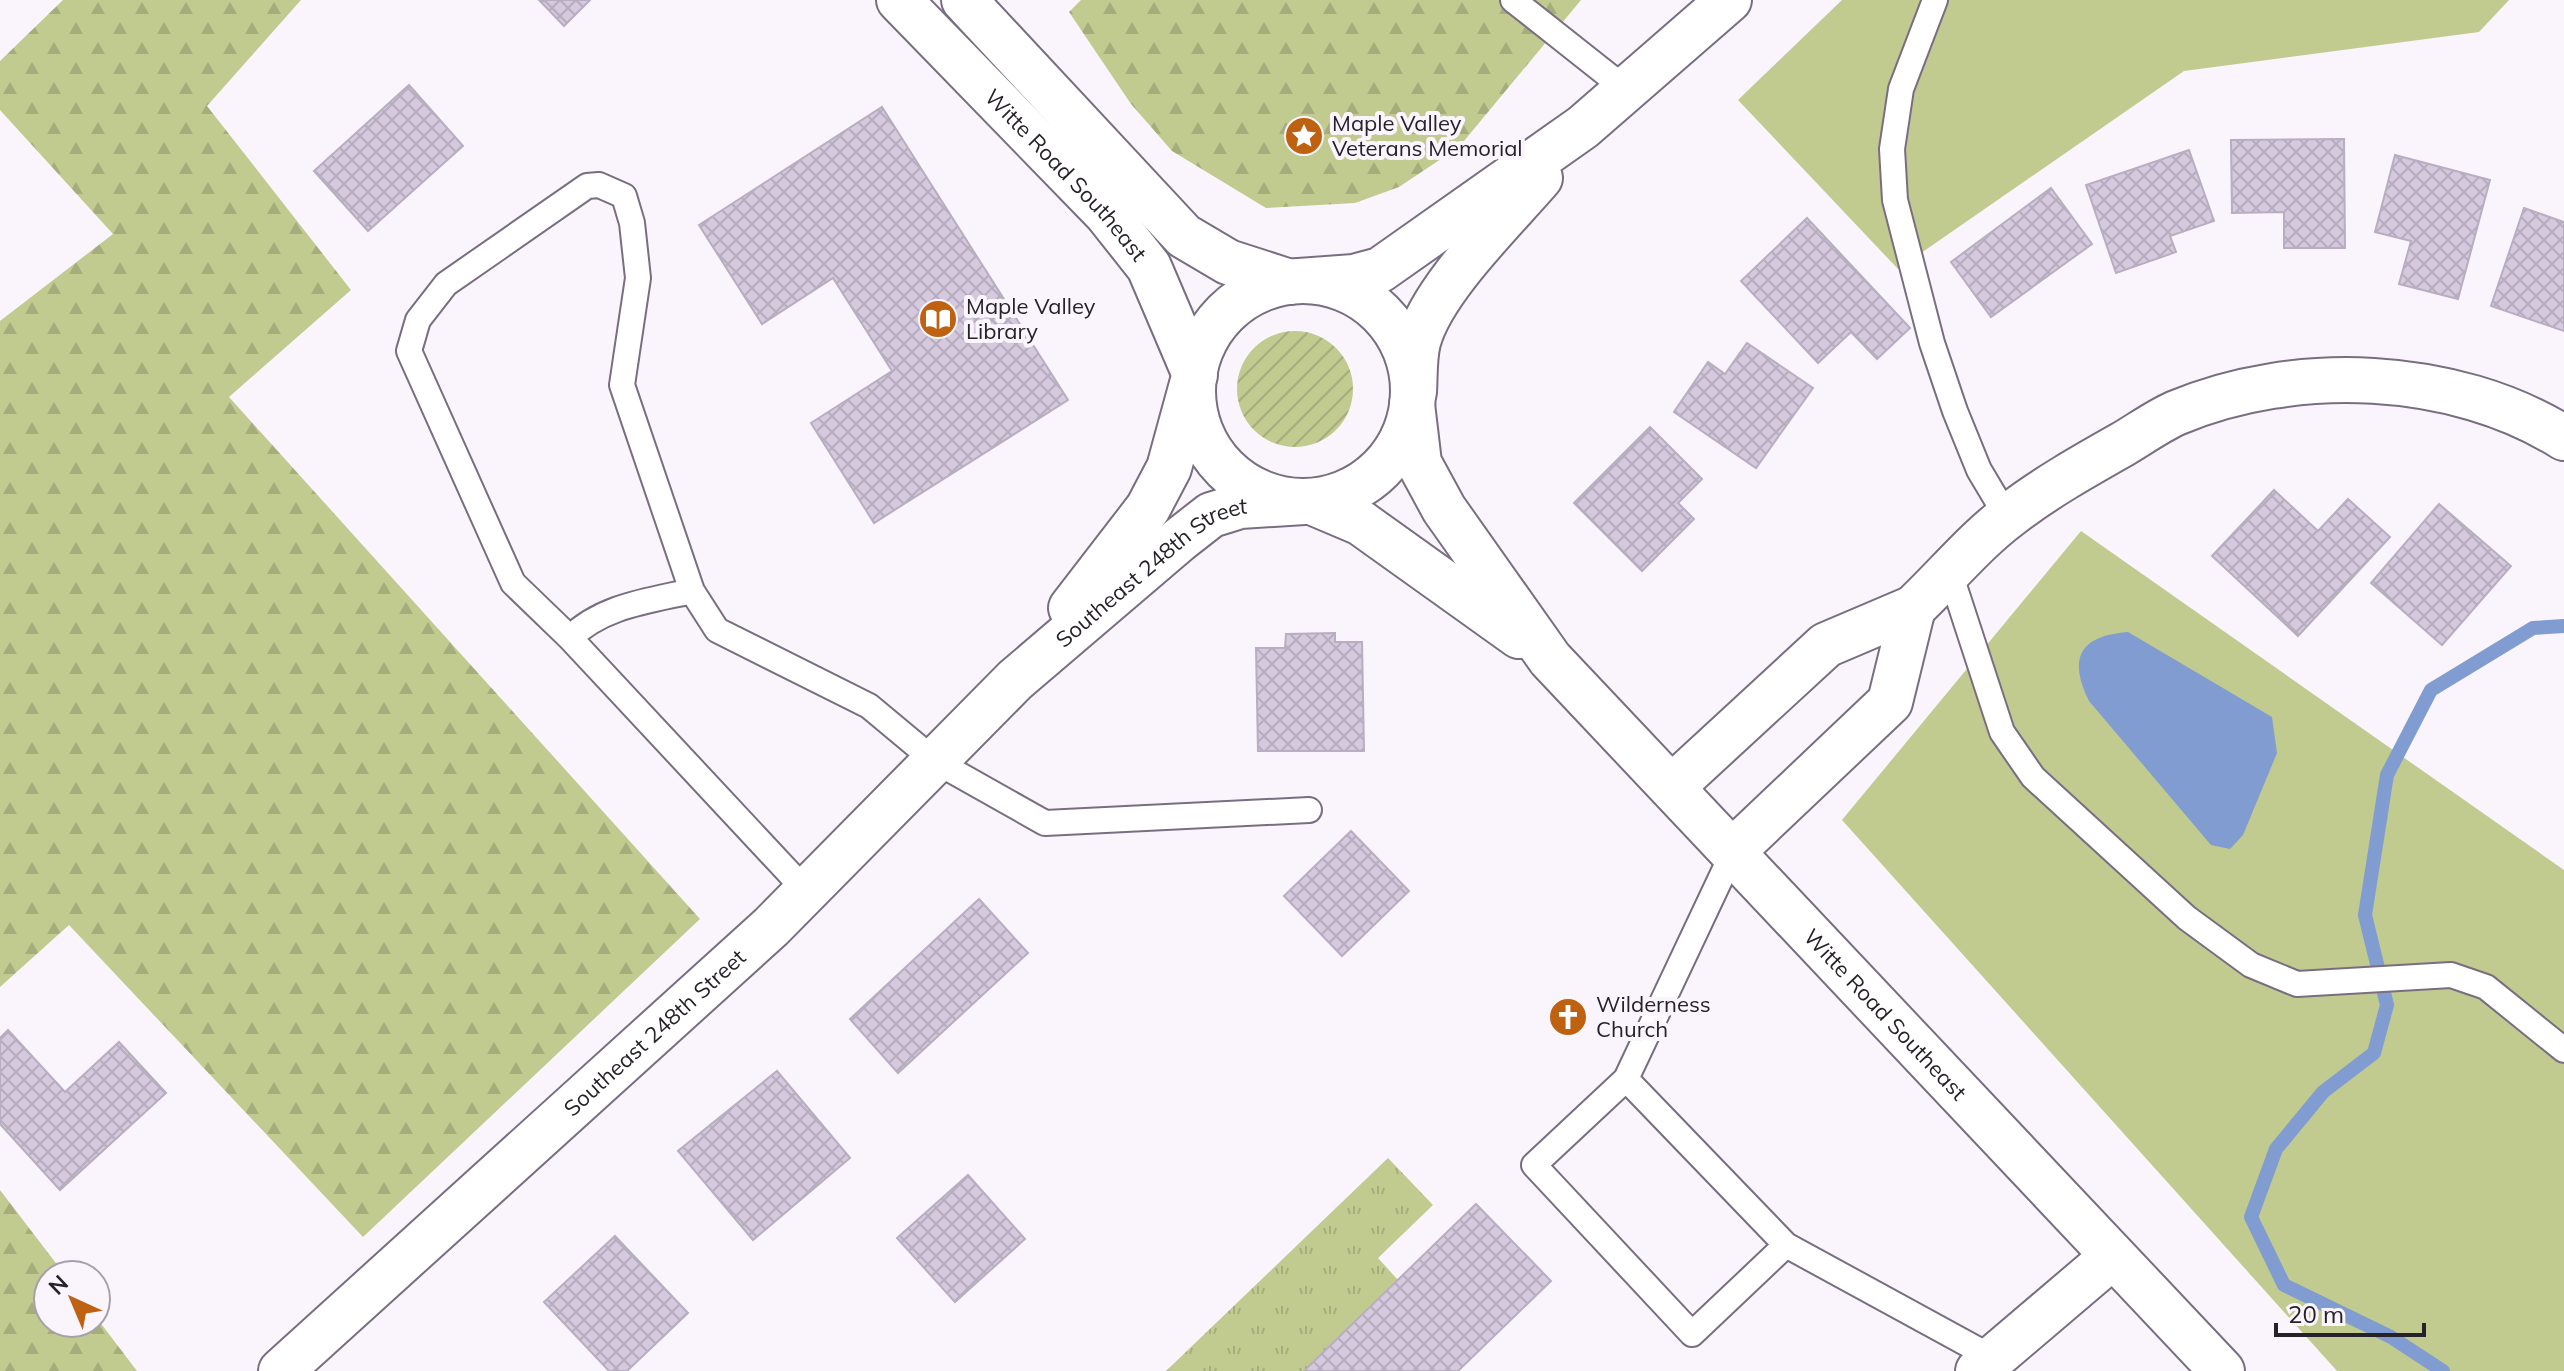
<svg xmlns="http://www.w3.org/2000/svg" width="2564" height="1371" viewBox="0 0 2564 1371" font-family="Mulish,sans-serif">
  <defs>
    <pattern id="forest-firs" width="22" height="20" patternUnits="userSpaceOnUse" patternTransform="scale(2)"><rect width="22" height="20" fill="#c1ca8f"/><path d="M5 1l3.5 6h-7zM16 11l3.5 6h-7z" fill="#a6ad7c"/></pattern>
    <pattern id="park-tufts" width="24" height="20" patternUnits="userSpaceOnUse" patternTransform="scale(2)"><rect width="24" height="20" fill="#c1ca8f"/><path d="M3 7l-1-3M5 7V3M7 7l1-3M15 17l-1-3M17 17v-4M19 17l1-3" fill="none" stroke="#a6ad7c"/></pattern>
    <pattern id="garden-furrows" width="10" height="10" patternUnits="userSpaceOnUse" patternTransform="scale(2)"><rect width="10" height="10" fill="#c1ca8f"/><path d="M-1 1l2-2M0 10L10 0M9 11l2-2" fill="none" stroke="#a6ad7c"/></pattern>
    <pattern id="building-cross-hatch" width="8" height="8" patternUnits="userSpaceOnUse" patternTransform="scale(2)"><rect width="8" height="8" fill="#d5c9de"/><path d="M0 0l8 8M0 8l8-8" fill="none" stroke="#b7acbf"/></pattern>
  </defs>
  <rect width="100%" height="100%" fill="#faf5fd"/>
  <path fill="#c1ca8f" d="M 1842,0 L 2509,0 L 2479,32 L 2184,71 L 1898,269 L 1738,100 Z
    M 2081,531 L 2564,870 L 2564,1371 L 2337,1371 L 1842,820 Z"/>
  <path fill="url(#forest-firs)" d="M 63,0 L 301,0 L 207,106 L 351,290 L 229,397 L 700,919 L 363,1237 L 69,925 L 0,987 L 0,321 L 113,234 L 0,110 L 0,61 Z
    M 1081,0 L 1581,0 L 1459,147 L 1399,187 L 1355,203 L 1266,208 L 1172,151 L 1131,104 L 1069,12 Z
    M 0,1190 L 65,1275 L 48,1275 L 48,1323 L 96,1323 L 96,1317 L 137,1371 L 0,1371 Z"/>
  <path fill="url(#park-tufts)" d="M 1388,1158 L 1433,1205 L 1378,1258 L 1398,1280 L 1304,1371 L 1166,1371 Z"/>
  <path fill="url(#garden-furrows)" d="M1237 389a58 58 0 1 1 116 0a58 58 0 1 1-116 0Z"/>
  <path fill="#809cd1" d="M 2128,632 L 2272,717 L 2277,753 L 2243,835 L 2230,849 L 2211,845 L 2089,701 C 2068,658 2079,636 2128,632 Z"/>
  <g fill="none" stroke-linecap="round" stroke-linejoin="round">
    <path stroke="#809cd1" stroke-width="14" d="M 2443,1371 L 2391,1337 L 2284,1285 L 2251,1217 L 2276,1149 L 2323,1092 L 2374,1053 L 2387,1005 L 2365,915 L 2387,775 L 2431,690 L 2533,628 L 2564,626"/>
  </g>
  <path fill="url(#building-cross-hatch)" stroke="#b8adc1" stroke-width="2" d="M 539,0 L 590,0 L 564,26 Z
    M 409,85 L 463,146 L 368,231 L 314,171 Z
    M 882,107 L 1068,400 L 874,523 L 811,423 L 892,371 L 833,278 L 762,324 L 699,225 Z
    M 2344,139 L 2345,248 L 2284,248 L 2284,212 L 2232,213 L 2231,140 Z
    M 2189,150 L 2214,221 L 2170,236 L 2176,252 L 2116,273 L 2086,185 Z
    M 2395,155 L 2490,180 L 2458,299 L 2399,284 L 2411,241 L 2375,232 Z
    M 2051,188 L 2092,244 L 1991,317 L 1951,262 Z
    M 2524,208 L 2564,222 L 2564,331 L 2491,306 Z
    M 1807,218 L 1910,328 L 1877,359 L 1851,332 L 1818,363 L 1741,281 Z
    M 1747,343 L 1813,388 L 1756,468 L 1674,412 L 1708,362 L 1725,374 Z
    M 1650,427 L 1702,479 L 1678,503 L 1694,519 L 1642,571 L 1574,503 Z
    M 2274,490 L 2318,531 L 2348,499 L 2390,537 L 2298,636 L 2212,556 Z
    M 2439,504 L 2511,566 L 2442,645 L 2371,583 Z
    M 1335,633 L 1335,642 L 1362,642 L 1364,751 L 1258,751 L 1256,648 L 1285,648 L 1286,634 Z
    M 1351,831 L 1409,891 L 1342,956 L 1284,896 Z
    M 979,899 L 1028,953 L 898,1073 L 850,1019 Z
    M 8,1030 L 65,1092 L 119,1042 L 166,1093 L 60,1190 L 0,1124 L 0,1038 Z
    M 777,1071 L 850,1158 L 753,1240 L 678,1151 Z
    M 968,1175 L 1025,1239 L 955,1302 L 897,1238 Z
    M 1476,1204 L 1551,1281 L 1458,1371 L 1304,1371 Z
    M 615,1236 L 688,1313 L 627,1371 L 609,1371 L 544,1302 Z"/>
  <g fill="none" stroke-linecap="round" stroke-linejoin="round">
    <g stroke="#796e81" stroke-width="28">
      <path id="service" d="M 1513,0 L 1628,91
        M 1935,0 L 1901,89 L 1892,149 L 1895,200 L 1932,343 L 1955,411 L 1979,470 L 2007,517
        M 1950,573 L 2002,732 L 2033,777 L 2187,918 L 2251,965 L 2297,984 L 2451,975 L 2486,987 L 2564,1050
        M 570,638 C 602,606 648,601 692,591
        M 807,892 L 570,638 L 513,583 L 409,351 L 418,320 L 446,284 L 587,186 L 599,185 L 624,196 L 632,223 L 638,278 L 622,385 L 692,591 L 717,630 L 869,706 L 935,761 L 1045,823 L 1309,810
        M 1626,1079 L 1786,1245 L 1692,1334 L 1534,1165 Z
        M 1626,1079 L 1734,850
        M 1786,1245 L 1993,1358"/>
    </g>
    <g stroke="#796e81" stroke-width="48">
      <g id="minor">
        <path d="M 1299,281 L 1354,277 L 1380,270 L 1583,127 L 1729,0"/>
        <path d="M 1414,392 C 1415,376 1414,358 1418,342 C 1432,289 1504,220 1540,178"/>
        <path d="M 1071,608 L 1148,508 L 1169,468 L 1192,384"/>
        <path d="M 1913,608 C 1945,578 1975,541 2010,515 C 2045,488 2084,466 2123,444 C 2140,434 2158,421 2176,413 C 2295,363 2454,369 2564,438"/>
        <path d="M 1673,786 L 1826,645 L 1913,608 L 1890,702 L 1734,850"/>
        <path id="s1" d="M 281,1371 L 771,927 L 1015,680 L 1179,540 L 1211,515 L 1240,506 L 1304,502"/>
        <path d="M 1978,1371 L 2112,1257"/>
      </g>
    </g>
    <g stroke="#796e81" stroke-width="48">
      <g id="tertiary">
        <path id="s2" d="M 899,0 L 1107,214 L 1149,267 L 1195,375"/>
        <path d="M 964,0 L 1184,236 L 1228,262 L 1290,282"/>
        <circle cx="1303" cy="391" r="110"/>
        <path id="s3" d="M 1412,404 L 1419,463 L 1444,509 L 1550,659 L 2222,1371"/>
        <path d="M 1309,501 L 1361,523 L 1519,636"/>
      </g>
    </g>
    <use href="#service" stroke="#fff" stroke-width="24"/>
    <use href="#minor" stroke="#fff" stroke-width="44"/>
    <use href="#tertiary" stroke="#fff" stroke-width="44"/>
  </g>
  <defs>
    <g id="sight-disc" transform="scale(2)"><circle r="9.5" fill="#be6110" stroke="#faf5fd"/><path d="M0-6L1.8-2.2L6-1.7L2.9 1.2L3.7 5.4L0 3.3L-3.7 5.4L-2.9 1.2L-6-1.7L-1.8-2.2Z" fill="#fff"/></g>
    <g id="library-disc" transform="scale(2)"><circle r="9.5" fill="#be6110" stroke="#faf5fd"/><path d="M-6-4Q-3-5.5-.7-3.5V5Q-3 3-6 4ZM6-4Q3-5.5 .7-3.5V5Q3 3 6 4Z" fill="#fff"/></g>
    <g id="church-disc" transform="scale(2)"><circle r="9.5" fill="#be6110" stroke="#faf5fd"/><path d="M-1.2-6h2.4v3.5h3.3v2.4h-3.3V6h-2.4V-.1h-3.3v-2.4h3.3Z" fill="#fff"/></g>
  </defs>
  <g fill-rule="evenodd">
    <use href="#sight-disc" x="1304" y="136"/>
    <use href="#library-disc" x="938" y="319"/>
    <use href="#church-disc" x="1568" y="1017"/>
  </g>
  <g text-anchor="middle" stroke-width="8" stroke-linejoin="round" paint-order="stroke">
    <g font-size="22" fill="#27222a" stroke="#faf5fd" text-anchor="start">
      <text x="1332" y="131">Maple Valley<tspan x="1332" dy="25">Veterans Memorial</tspan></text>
      <text x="966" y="314">Maple Valley<tspan x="966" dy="25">Library</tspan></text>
      <text x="1596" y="1012">Wilderness<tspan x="1596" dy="25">Church</tspan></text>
    </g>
    <g font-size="22" fill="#27222a" stroke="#faf5fd">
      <text dy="8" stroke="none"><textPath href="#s2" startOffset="242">Witte Road Southeast</textPath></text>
      <text dy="8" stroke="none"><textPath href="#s1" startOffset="1184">Southeast 248th Street</textPath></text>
      <text dy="8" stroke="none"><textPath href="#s3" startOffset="784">Witte Road Southeast</textPath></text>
      <text dy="8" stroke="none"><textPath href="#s1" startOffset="504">Southeast 248th Street</textPath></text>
    </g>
  </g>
  <g transform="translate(72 1299) rotate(316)"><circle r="38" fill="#faf5fd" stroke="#a6a1a9" stroke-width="2"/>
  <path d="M0-6L14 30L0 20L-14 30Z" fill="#be6110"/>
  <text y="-12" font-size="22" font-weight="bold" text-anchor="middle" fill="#27222a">N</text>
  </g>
  <path d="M2276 1323v12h148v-12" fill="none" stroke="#27222a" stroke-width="4"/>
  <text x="2288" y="1323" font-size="24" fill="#27222a" stroke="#faf5fd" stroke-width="6" paint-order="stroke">20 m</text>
</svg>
